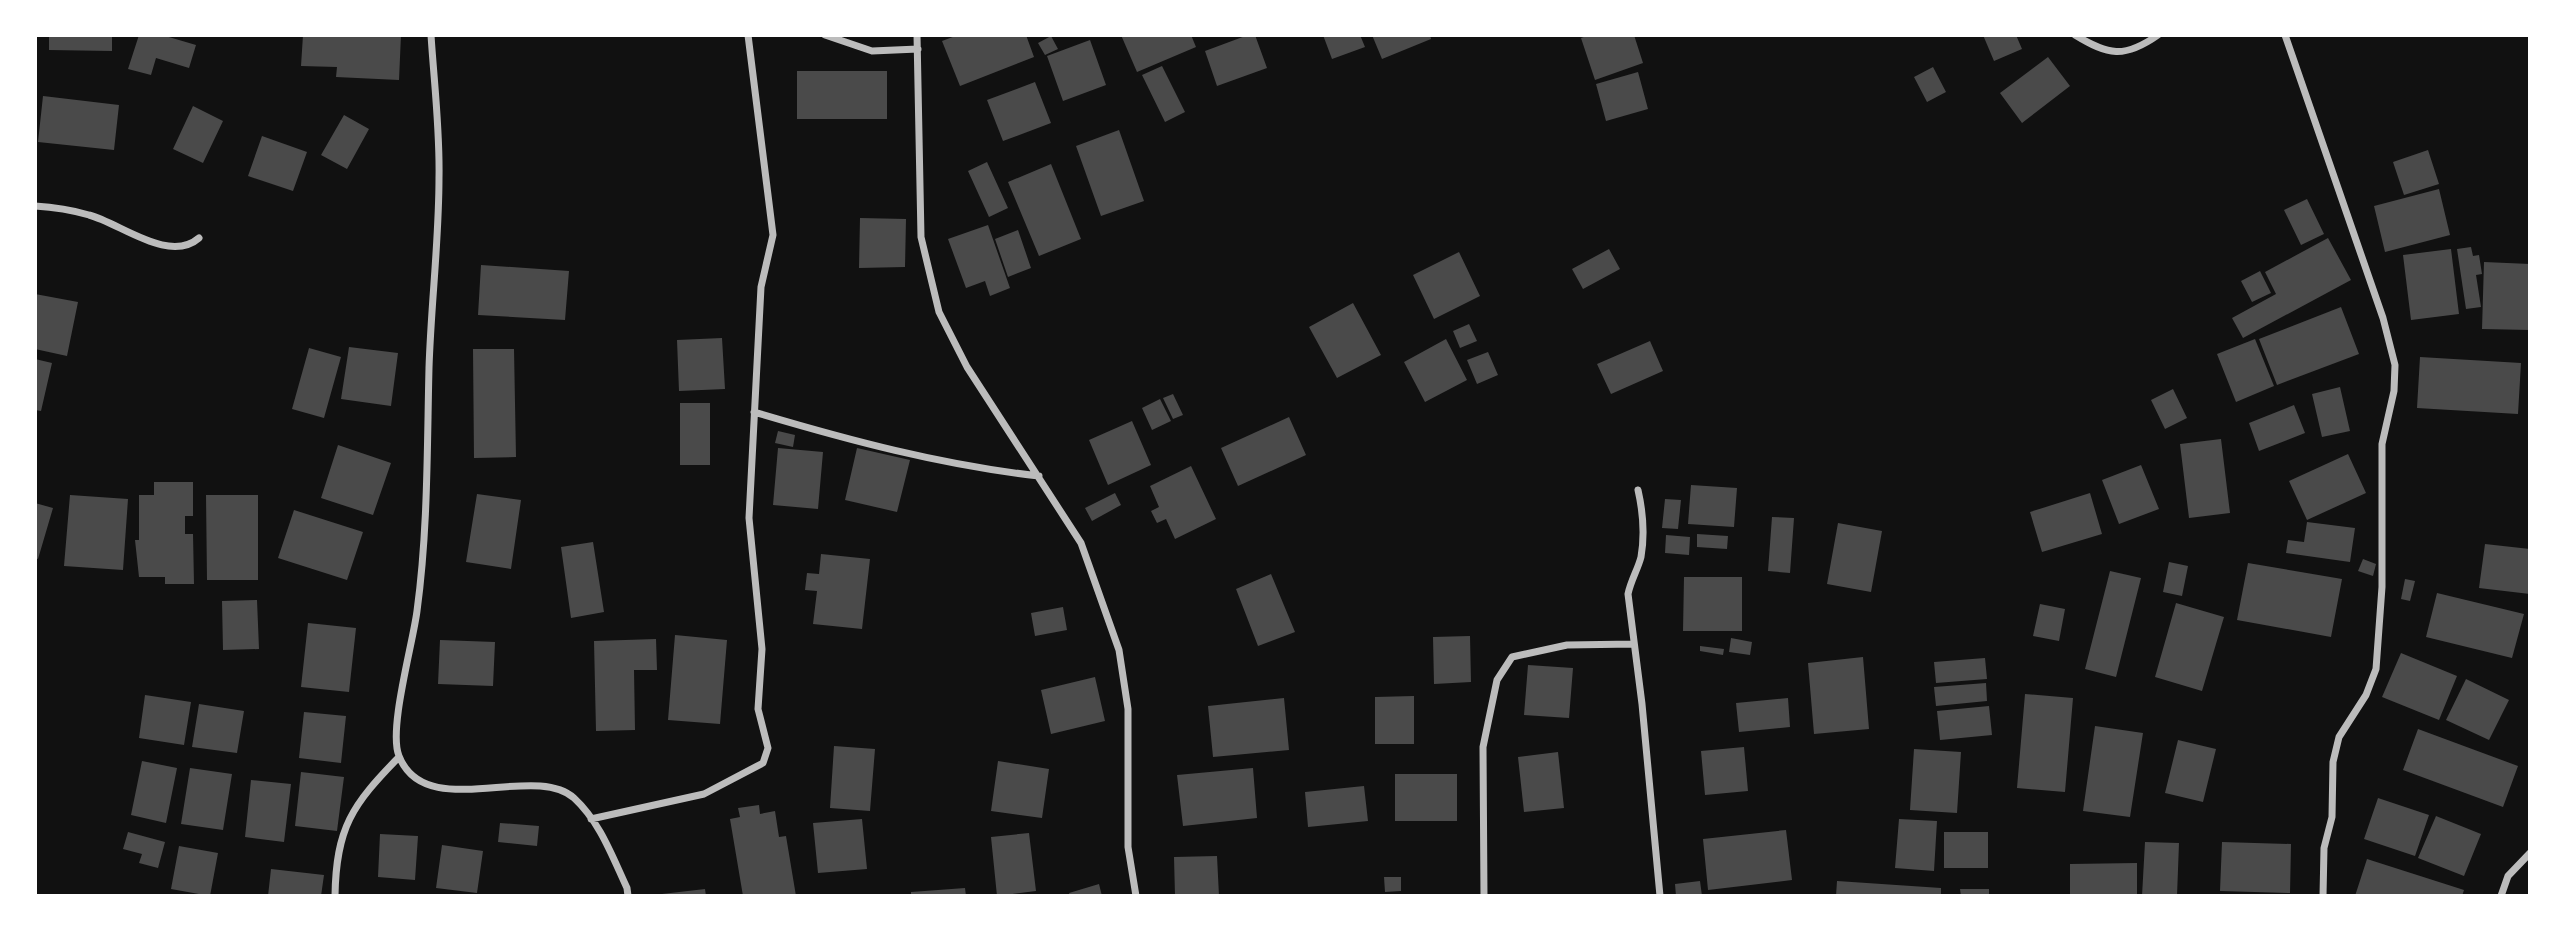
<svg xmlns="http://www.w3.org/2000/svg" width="2565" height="931" viewBox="0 0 2565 931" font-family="Montserrat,sans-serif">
  <rect width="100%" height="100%" fill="#111"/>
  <path fill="#4a4a4a" d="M 49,35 L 112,35 L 112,51 L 49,50 Z
    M 139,35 L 162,35 L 196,45 L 189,68 L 156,58 L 151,75 L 128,69 Z
    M 303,35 L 401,35 L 399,80 L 336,77 L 337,67 L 301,66 Z
    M 958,35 L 1026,35 L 1034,57 L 960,86 L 942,41 Z
    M 1121,35 L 1191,35 L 1196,47 L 1137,72 Z
    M 1248,35 L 1255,35 L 1267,68 L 1217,86 L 1205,51 Z
    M 1323,35 L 1360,35 L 1365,47 L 1332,59 Z
    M 1372,35 L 1430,35 L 1431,39 L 1382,59 Z
    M 1589,35 L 1634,35 L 1643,63 L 1595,80 L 1581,38 Z
    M 1983,35 L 2016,35 L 2022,49 L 1994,61 Z
    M 1051,36 L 1058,49 L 1045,55 L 1038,43 Z
    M 1090,40 L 1106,85 L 1063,101 L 1047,56 Z
    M 2048,57 L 2070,86 L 2022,123 L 2000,93 Z
    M 1162,66 L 1185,112 L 1165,122 L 1142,75 Z
    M 1933,67 L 1946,92 L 1927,102 L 1914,77 Z
    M 797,71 L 887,71 L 887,119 L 797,119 Z
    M 1638,72 L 1648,109 L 1606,121 L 1596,84 Z
    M 1035,82 L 1051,123 L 1003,141 L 987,100 Z
    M 43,96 L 119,105 L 114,150 L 38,142 Z
    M 193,106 L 223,121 L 203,163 L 173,149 Z
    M 344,115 L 369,129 L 347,169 L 321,155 Z
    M 1119,130 L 1144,201 L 1101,216 L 1076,146 Z
    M 262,136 L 307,152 L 293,191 L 248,176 Z
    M 2428,150 L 2439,184 L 2404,195 L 2393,162 Z
    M 987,162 L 1008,208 L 989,217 L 968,171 Z
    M 1051,164 L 1081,239 L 1039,256 L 1008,182 Z
    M 2439,189 L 2450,235 L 2385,252 L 2374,206 Z
    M 2307,199 L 2324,234 L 2301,245 L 2284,210 Z
    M 860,218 L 906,219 L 905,267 L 859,268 Z
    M 988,225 L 1010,288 L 990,296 L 985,281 L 966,288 L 948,239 Z
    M 1018,230 L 1031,268 L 1008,277 L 995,239 Z
    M 2328,238 L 2351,280 L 2243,338 L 2232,318 L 2276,294 L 2265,272 Z
    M 2471,247 L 2473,256 L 2479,255 L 2482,274 L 2476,275 L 2481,307 L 2466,309 L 2457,249 Z
    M 1609,249 L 1620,269 L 1583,289 L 1572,269 Z
    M 2451,249 L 2459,314 L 2411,320 L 2403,255 Z
    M 1459,252 L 1480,296 L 1434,319 L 1413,275 Z
    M 2484,262 L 2530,264 L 2530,330 L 2482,329 Z
    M 481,265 L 569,271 L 565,320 L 478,315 Z
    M 2260,271 L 2271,293 L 2252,302 L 2241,281 Z
    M 35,294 L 78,302 L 67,356 L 35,349 Z
    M 1353,303 L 1381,355 L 1337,378 L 1309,327 Z
    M 2341,307 L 2359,354 L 2277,385 L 2259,339 Z
    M 1469,324 L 1477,341 L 1460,348 L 1453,331 Z
    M 722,338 L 725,389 L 679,391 L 677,340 Z
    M 1446,339 L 1467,380 L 1425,402 L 1404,362 Z
    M 2255,339 L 2274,386 L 2236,402 L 2217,354 Z
    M 1650,341 L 1663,371 L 1611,394 L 1597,364 Z
    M 349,347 L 398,353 L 391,406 L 341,399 Z
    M 309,348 L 341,357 L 324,418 L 292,409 Z
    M 473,349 L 514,349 L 516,457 L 474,458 Z
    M 1488,352 L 1498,375 L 1477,384 L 1467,360 Z
    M 2420,357 L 2521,363 L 2518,414 L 2417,408 Z
    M 35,359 L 52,363 L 41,411 L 35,410 Z
    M 2340,387 L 2350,431 L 2322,437 L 2312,394 Z
    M 2173,389 L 2187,418 L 2165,429 L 2151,400 Z
    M 1173,394 L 1183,415 L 1173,419 L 1163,398 Z
    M 1160,399 L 1171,421 L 1152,430 L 1142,408 Z
    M 680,403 L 710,403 L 710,465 L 680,465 Z
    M 2294,405 L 2305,433 L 2259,451 L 2249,423 Z
    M 1289,417 L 1306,455 L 1238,486 L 1221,448 Z
    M 1132,421 L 1151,465 L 1108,485 L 1089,440 Z
    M 778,431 L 795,435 L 793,447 L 775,443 Z
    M 2221,439 L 2230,513 L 2189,518 L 2180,444 Z
    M 338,445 L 391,463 L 373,515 L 321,498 Z
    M 778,448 L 823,452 L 818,509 L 773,505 Z
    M 857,448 L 910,460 L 897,512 L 845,500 Z
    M 2348,454 L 2366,493 L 2307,520 L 2289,481 Z
    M 2141,465 L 2159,509 L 2119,524 L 2102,480 Z
    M 1191,466 L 1216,519 L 1175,539 L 1166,519 L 1157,523 L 1151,511 L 1159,507 L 1150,486 Z
    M 154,482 L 193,482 L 193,516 L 185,516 L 185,534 L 193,534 L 194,584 L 165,584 L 165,577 L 139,577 L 135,540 L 139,540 L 139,495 L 154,495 Z
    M 1691,485 L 1737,488 L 1734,527 L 1688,524 Z
    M 1115,493 L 1121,505 L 1092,521 L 1085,508 Z
    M 2090,493 L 2102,534 L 2042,552 L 2030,512 Z
    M 477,494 L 521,500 L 511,569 L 466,562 Z
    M 70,495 L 128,499 L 123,570 L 64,566 Z
    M 206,495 L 258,495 L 258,580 L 207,580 Z
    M 1665,499 L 1681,500 L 1678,529 L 1662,528 Z
    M 35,503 L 53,508 L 38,559 L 35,558 Z
    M 294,510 L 363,532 L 347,580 L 278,558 Z
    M 1772,517 L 1794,518 L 1790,573 L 1768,571 Z
    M 2307,522 L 2355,528 L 2350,562 L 2286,553 L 2288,540 L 2304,542 Z
    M 1838,523 L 1882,531 L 1871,592 L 1827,584 Z
    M 1697,534 L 1728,536 L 1727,549 L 1697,547 Z
    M 1666,535 L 1690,537 L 1689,555 L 1665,553 Z
    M 593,542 L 604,612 L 571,618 L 561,547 Z
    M 2485,544 L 2530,549 L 2530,594 L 2479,588 Z
    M 821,554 L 870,559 L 862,629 L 813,624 L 817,591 L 805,590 L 807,573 L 819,574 Z
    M 2363,559 L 2376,564 L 2373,576 L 2358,571 Z
    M 2169,562 L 2188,566 L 2182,596 L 2163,592 Z
    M 2248,563 L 2342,579 L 2331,637 L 2237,620 Z
    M 2110,571 L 2141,578 L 2116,677 L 2085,669 Z
    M 1271,574 L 1295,632 L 1258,646 L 1236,589 Z
    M 1684,577 L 1742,577 L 1742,631 L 1683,631 Z
    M 2405,579 L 2415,581 L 2410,601 L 2401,599 Z
    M 2437,593 L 2524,614 L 2512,658 L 2426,637 Z
    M 257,600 L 259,649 L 223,650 L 222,601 Z
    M 2176,603 L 2224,617 L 2202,691 L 2155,677 Z
    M 2040,604 L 2065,609 L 2059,641 L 2033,636 Z
    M 1063,607 L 1067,630 L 1035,636 L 1031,613 Z
    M 308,623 L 356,628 L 349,692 L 301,687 Z
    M 675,635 L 727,640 L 720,724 L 668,720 Z
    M 1470,636 L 1471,682 L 1434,684 L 1433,637 Z
    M 1731,638 L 1752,642 L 1750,655 L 1729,652 Z
    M 656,639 L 657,670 L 634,670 L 635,730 L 596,731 L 594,641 Z
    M 440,640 L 495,642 L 493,686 L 438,684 Z
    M 1700,646 L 1724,649 L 1723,655 L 1700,651 Z
    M 2401,653 L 2457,676 L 2439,720 L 2382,697 Z
    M 1863,657 L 1869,729 L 1814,734 L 1808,663 Z
    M 1985,658 L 1987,679 L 1936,683 L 1934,662 Z
    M 1528,665 L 1573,668 L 1569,718 L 1524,715 Z
    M 1095,677 L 1105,721 L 1051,734 L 1041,690 Z
    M 2466,679 L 2509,700 L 2489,740 L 2446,720 Z
    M 1986,683 L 1987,701 L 1936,706 L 1934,687 Z
    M 2025,694 L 2073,698 L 2065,792 L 2017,788 Z
    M 145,695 L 191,702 L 184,745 L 139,738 Z
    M 1414,696 L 1414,744 L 1375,744 L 1375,697 Z
    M 1284,698 L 1289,750 L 1213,757 L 1208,706 Z
    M 1788,698 L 1790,727 L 1739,732 L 1736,703 Z
    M 199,704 L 244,711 L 237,753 L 192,747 Z
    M 1989,706 L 1992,735 L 1940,740 L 1937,711 Z
    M 304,712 L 346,716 L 341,763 L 299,758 Z
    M 2095,726 L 2143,733 L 2130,817 L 2083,811 Z
    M 2418,729 L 2518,766 L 2503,807 L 2403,770 Z
    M 2178,740 L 2216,749 L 2203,802 L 2165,793 Z
    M 834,746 L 875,749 L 870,811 L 830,808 Z
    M 1744,747 L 1748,791 L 1705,795 L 1701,751 Z
    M 1914,749 L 1961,752 L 1957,813 L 1910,810 Z
    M 1558,752 L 1564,808 L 1524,812 L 1518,757 Z
    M 142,761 L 177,768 L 166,823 L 131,815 Z
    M 998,761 L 1049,769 L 1042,818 L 991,811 Z
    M 190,768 L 232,774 L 223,830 L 181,824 Z
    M 1253,768 L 1257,818 L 1183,826 L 1177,775 Z
    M 301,772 L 344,777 L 337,831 L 295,826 Z
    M 1395,774 L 1457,774 L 1457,821 L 1395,821 Z
    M 251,780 L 291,784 L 284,842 L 245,837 Z
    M 1364,786 L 1368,821 L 1308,827 L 1305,792 Z
    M 2378,798 L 2429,815 L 2415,856 L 2364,839 Z
    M 759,805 L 760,814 L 775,811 L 779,837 L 786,836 L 796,896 L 743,896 L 730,819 L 740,817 L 738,808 Z
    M 2436,816 L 2481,834 L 2464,876 L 2418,858 Z
    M 862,819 L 867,869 L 818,873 L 813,823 Z
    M 1899,819 L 1937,821 L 1934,871 L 1895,868 Z
    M 500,823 L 539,826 L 537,846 L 498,842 Z
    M 1786,830 L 1792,880 L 1708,890 L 1703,839 Z
    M 128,832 L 165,842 L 158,868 L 139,863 L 142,854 L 123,849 Z
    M 1944,832 L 1988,832 L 1988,868 L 1944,868 Z
    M 1029,833 L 1036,891 L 997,896 L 991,837 Z
    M 380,834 L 418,836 L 415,880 L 378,877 Z
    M 2145,842 L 2179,843 L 2177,896 L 2142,896 Z
    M 2222,842 L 2291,844 L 2290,893 L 2220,891 Z
    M 442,845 L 483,851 L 477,893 L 436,888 Z
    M 179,846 L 218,853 L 210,896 L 171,889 Z
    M 1217,856 L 1219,896 L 1175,896 L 1174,857 Z
    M 2367,859 L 2464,890 L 2462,896 L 2355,896 Z
    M 2137,863 L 2137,896 L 2070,896 L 2070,864 Z
    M 271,869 L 324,875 L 321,896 L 268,896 Z
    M 1384,877 L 1401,877 L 1401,891 L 1385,892 Z
    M 1700,881 L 1702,896 L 1676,896 L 1675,884 Z
    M 1837,881 L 1941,888 L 1941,896 L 1836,896 Z
    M 1099,884 L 1102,896 L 1070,896 L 1069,893 Z
    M 965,888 L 966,896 L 911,896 L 911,892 Z
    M 705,889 L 706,896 L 662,896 L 662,894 Z
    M 1960,889 L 1989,889 L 1989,896 L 1961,896 Z"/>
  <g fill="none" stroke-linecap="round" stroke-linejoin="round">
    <path stroke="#bcbcbc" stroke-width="7" d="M 431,35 C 434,82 440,130 439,178 C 439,241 431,304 429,368 C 427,449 428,530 417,611 C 413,643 388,730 399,756 C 425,823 534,762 574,798 C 600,822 612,856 627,888 L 628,896
      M 825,35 L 872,51 L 918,49
      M 917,35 L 921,237 L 939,312 L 967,367 L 1081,543 L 1119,650 L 1128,709 L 1128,847 L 1136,896
      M 2075,35 C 2108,55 2124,59 2158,35
      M 2285,35 L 2383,318 L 2395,365 L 2394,391 L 2382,444 L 2382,587 L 2376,669 L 2366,695 L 2339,737 L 2333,762 L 2332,817 L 2324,848 L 2323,896
      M 35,206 C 52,207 72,210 89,215 C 120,223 169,264 199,238
      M 754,412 C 848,440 941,465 1039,476
      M 1638,490 C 1643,512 1645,534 1641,557 C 1638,569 1631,580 1628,594 L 1642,704 L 1660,896
      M 591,819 L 704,794 L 763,763 L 768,748 L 758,709 L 762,649 L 749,518 L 761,287 L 773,235 L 748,35
      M 335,896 C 336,828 352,805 399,757
      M 1484,896 L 1483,747 L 1497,680 L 1512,657 L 1567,645 L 1634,644
      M 2501,896 L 2508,876 L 2530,853"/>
  </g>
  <rect width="2565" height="931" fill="none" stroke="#ffffff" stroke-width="74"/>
</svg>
